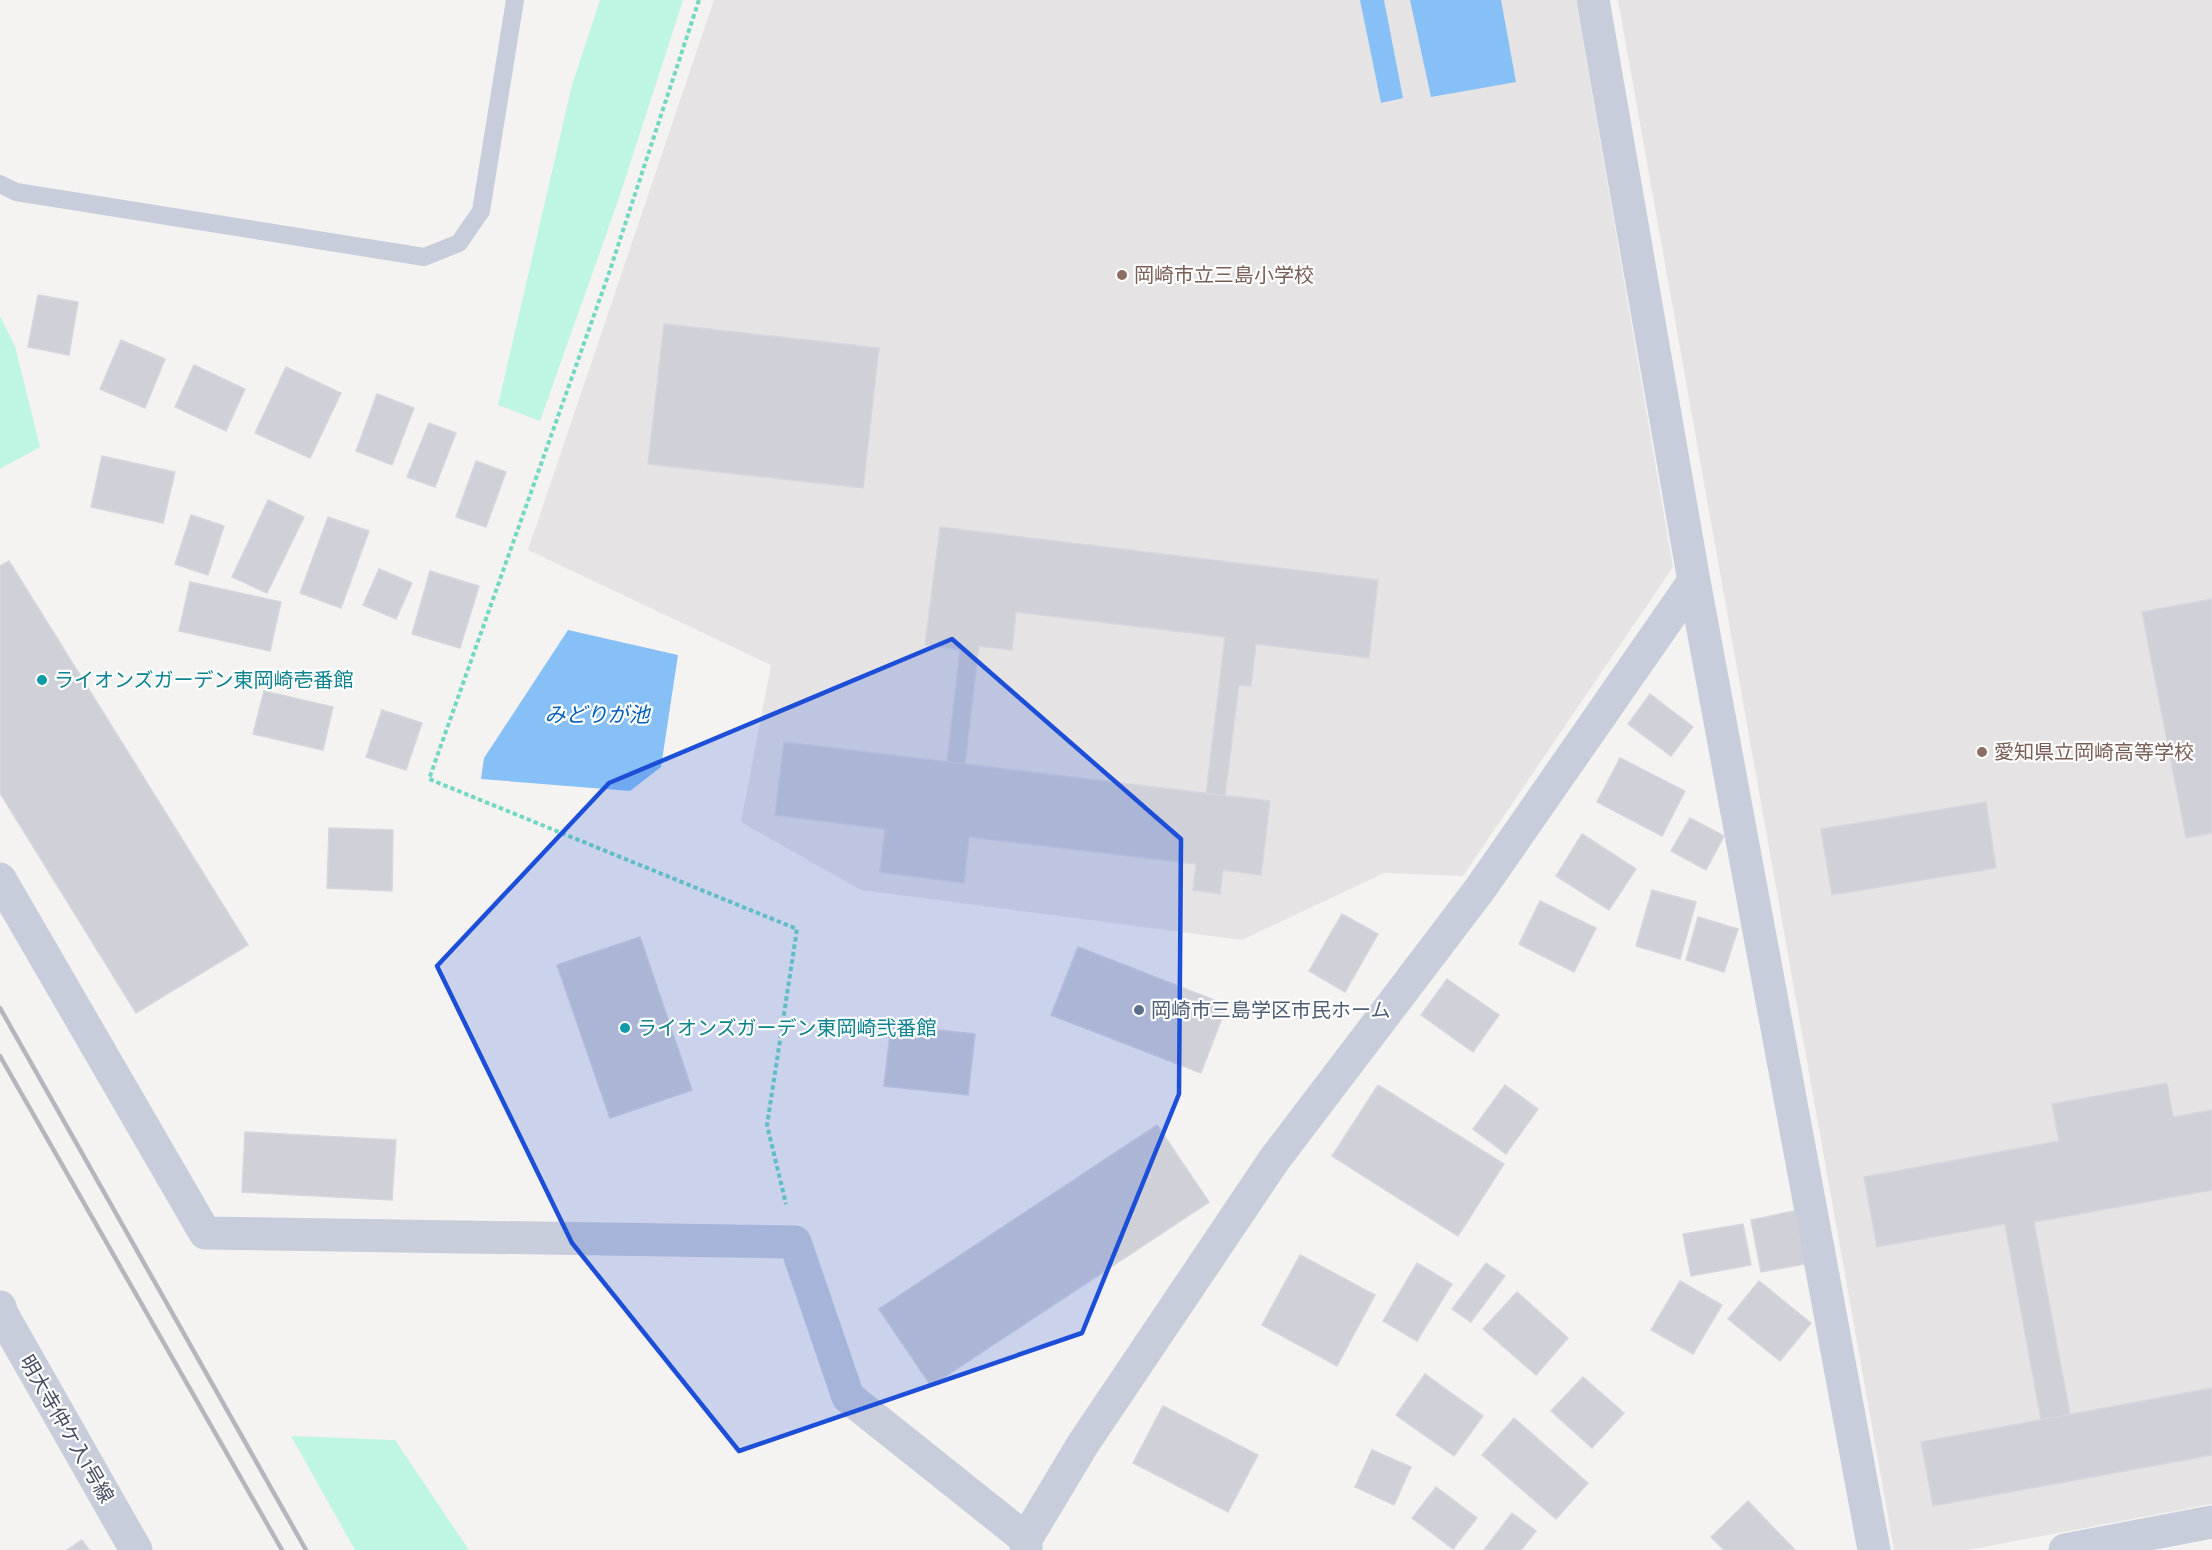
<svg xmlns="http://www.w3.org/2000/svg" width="2212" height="1550" viewBox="0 0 2212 1550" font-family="Karla,'Noto Sans JP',sans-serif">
  <rect width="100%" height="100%" fill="#f5f3f2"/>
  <path fill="#e6e3e4" d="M 714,0 L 1576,0 L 1673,567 L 1463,876 L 1384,873 L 1242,940 L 861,890 L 741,822 L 771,665 L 528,550 Z
    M 1618,0 L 2212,0 L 2212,1504 L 1968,1550 L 1894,1550 Z"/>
  <path fill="#bef5e3" d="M 600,0 L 683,0 L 619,198 L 540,421 L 498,405 L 572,85 Z
    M 0,316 L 15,346 L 40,447 L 0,469 Z
    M 291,1436 L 395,1440 L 469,1550 L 355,1550 Z"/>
  <path fill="#86c0f7" d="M 1360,0 L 1384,0 L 1403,98 L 1381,103 Z
    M 1410,0 L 1501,0 L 1516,82 L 1431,97 Z
    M 568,630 L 678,655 L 661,767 L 630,791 L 481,779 L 484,758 Z"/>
  <path fill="#cfd0d8" stroke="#d6d6de" stroke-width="1.5" d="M 38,295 L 78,302 L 69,355 L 28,347 Z
    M 664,324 L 879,348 L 863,488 L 648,464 Z
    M 121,340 L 165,359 L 145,408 L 100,389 Z
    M 194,365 L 245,389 L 226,431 L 175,407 Z
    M 286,367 L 341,393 L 310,458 L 255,433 Z
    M 377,394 L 414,408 L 392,465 L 356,451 Z
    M 429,423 L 456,433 L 435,487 L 407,477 Z
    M 102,456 L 175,472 L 163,523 L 91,507 Z
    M 476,461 L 506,472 L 486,527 L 456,517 Z
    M 268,500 L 304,517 L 267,593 L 232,577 Z
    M 191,515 L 224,526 L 208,575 L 175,564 Z
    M 328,517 L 369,531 L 341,608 L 300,593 Z
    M 940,527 L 1378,580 L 1369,658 L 1256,644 L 1251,686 L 1239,685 L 1225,796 L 1206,794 L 1225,637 L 1016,612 L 1012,650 L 979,646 L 965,764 L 947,762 L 960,650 L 925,645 Z
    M 9,561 L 248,945 L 136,1013 L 0,793 L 0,566 Z
    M 379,569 L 412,583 L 396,619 L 363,605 Z
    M 430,571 L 479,586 L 460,648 L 412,634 Z
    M 190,582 L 281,602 L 270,651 L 179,631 Z
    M 2212,599 L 2212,833 L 2186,838 L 2142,612 Z
    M 264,691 L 333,707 L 323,750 L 253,734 Z
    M 1650,694 L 1693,727 L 1671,756 L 1628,724 Z
    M 382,710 L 422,723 L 406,770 L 366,757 Z
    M 784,742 L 1270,801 L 1261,875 L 1223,870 L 1220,894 L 1193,890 L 1196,864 L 969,837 L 964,883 L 880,872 L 885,829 L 775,815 Z
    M 1620,758 L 1685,791 L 1662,836 L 1597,802 Z
    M 1986,802 L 1996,868 L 1832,895 L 1821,829 Z
    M 1690,818 L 1724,836 L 1706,870 L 1671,851 Z
    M 329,828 L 393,830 L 392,891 L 327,888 Z
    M 1582,834 L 1636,869 L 1609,910 L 1556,876 Z
    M 1652,890 L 1696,902 L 1680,959 L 1636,946 Z
    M 1540,901 L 1596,928 L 1574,972 L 1519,944 Z
    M 1342,914 L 1378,934 L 1345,992 L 1309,971 Z
    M 1698,917 L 1738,929 L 1724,972 L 1686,960 Z
    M 640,937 L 692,1090 L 610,1118 L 557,965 Z
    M 1078,947 L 1227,1005 L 1201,1073 L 1051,1015 Z
    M 1447,979 L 1499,1015 L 1473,1052 L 1421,1015 Z
    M 891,1025 L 975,1034 L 968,1095 L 884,1086 Z
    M 2167,1083 L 2173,1117 L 2212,1110 L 2212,1190 L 2034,1222 L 2070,1414 L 2041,1420 L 2005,1224 L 1877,1247 L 1864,1177 L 2059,1141 L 2052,1104 Z
    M 1378,1085 L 1504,1164 L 1458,1236 L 1332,1156 Z
    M 1505,1085 L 1538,1109 L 1506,1154 L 1473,1129 Z
    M 1157,1125 L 1209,1202 L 931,1386 L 879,1309 Z
    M 245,1132 L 396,1140 L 392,1200 L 242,1192 Z
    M 1794,1211 L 1805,1264 L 1761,1272 L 1751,1220 Z
    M 1743,1224 L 1751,1265 L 1691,1276 L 1683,1234 Z
    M 1300,1255 L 1375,1295 L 1337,1366 L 1262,1325 Z
    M 1417,1263 L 1452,1284 L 1417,1341 L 1383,1321 Z
    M 1486,1263 L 1505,1276 L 1471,1322 L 1452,1309 Z
    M 1680,1281 L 1722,1305 L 1693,1354 L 1651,1330 Z
    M 1759,1281 L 1811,1323 L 1780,1361 L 1728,1319 Z
    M 1517,1292 L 1568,1338 L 1536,1375 L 1483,1329 Z
    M 1425,1374 L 1483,1416 L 1454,1456 L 1396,1415 Z
    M 1583,1377 L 1624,1413 L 1592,1448 L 1551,1411 Z
    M 2212,1388 L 2212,1455 L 1933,1506 L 1921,1442 Z
    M 1163,1406 L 1258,1455 L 1228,1512 L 1133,1463 Z
    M 1514,1418 L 1588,1483 L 1556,1519 L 1482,1455 Z
    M 1372,1450 L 1411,1467 L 1394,1505 L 1355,1487 Z
    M 1436,1487 L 1477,1518 L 1453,1549 L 1412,1518 Z
    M 1748,1501 L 1795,1550 L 1724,1550 L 1711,1537 Z
    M 1512,1513 L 1536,1531 L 1521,1550 L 1484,1550 Z
    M 82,1540 L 89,1550 L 67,1550 Z"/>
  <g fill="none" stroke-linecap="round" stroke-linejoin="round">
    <path stroke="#71d8c3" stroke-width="4" stroke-dasharray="4.5 3" stroke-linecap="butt" d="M 699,0 L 609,273 L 429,779 L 797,929 L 767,1125 L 786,1204"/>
    <path stroke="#c8cddb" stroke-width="18" d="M 0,184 L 16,192 L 424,257 L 459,243 L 481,211 L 515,0"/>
    <path stroke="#c8cddb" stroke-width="33" d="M 1593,0 L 1694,581 L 1874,1550
      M 0,879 L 205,1233 L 795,1242 L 848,1397 L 1026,1539
      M 0,1307 L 2,1314 L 136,1550
      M 1026,1550 L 1026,1539 L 1083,1444 L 1274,1160 L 1480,889 L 1694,581
      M 2065,1550 L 2212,1522"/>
    <path stroke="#b4b5bd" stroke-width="4.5" d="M 0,1008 L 306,1550
      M 0,1056 L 282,1550"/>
  </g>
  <path fill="#1d4ed8" fill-opacity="0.2" stroke="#1d4ed8" stroke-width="4.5" stroke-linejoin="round" d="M 952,639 L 1181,839 L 1179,1094 L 1082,1333 L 739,1451 L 572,1243 L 437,966 L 609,783 Z"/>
  <g fill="#8d6e63" stroke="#fff" stroke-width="2">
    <circle cx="1122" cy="275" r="6"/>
    <circle cx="1982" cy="752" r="6"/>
  </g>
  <g fill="#0f9aa8" stroke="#fff" stroke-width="2">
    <circle cx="42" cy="680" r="6"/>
    <circle cx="625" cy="1028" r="6"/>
  </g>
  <circle fill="#5c6f8a" stroke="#fff" stroke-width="2" cx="1139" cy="1010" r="6"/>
  <g text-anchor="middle" stroke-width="4.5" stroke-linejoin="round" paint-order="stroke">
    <g font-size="20" fill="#785e54" stroke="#fff" text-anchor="start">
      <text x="1134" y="282">岡崎市立三島小学校</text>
      <text x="1994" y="759">愛知県立岡崎高等学校</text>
    </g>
    <g font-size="20" fill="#0d838f" stroke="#fff" text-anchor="start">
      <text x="54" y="687">ライオンズガーデン東岡崎壱番館</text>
      <text x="637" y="1035">ライオンズガーデン東岡崎弐番館</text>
    </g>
    <g font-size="20" fill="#4e5e75" stroke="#fff" text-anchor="start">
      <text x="1151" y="1017">岡崎市三島学区市民ホーム</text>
    </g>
    <g font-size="20" fill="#474e63" stroke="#fff">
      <text transform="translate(67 1429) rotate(60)" y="7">明大寺仲ケ入1号線</text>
    </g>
    <g font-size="21" font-style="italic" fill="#0060bd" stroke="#fff">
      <text x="597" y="722">みどりが池</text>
    </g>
  </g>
</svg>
